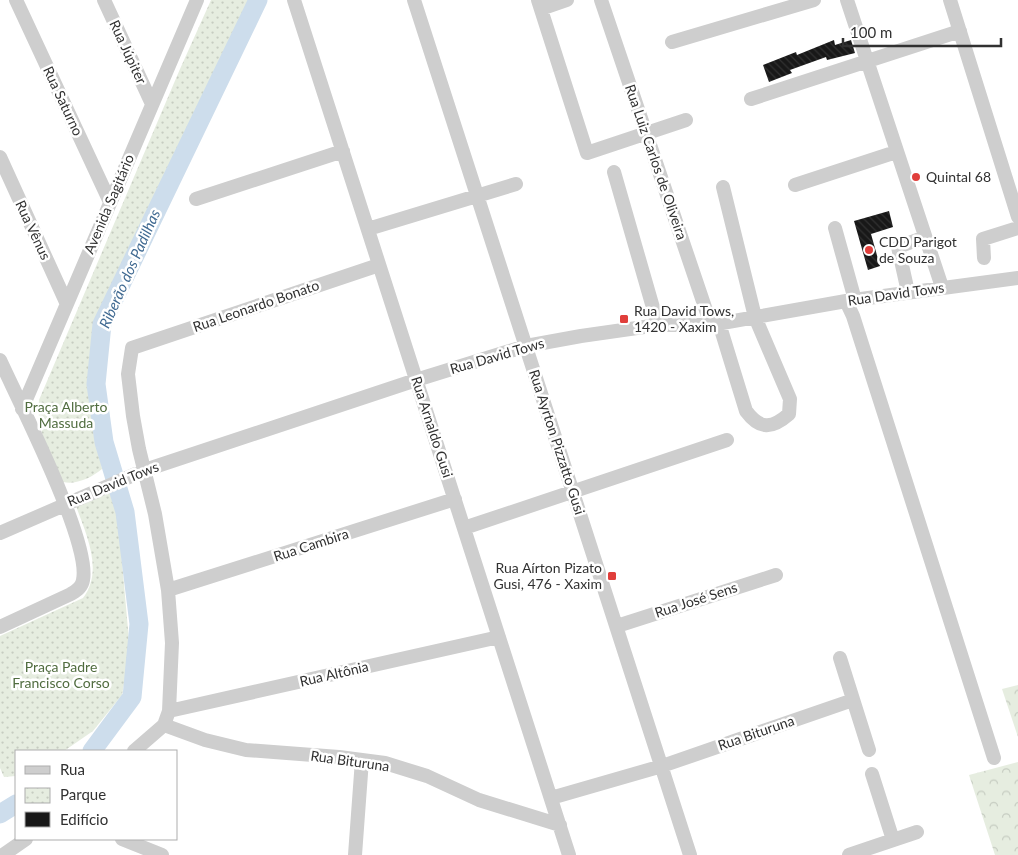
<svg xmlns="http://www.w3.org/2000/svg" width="1018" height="855" viewBox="0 0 1018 855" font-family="Lato,sans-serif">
  <defs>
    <pattern id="forest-crowns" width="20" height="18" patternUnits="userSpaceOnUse" patternTransform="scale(1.25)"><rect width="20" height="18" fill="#e6ede0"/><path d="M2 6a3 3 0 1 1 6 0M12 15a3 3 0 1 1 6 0" fill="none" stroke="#c6ccc1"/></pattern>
    <pattern id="park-dots" width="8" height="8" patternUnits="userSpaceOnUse" patternTransform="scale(1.25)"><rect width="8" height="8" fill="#e6ede0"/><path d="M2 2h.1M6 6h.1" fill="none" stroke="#c6ccc1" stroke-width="1.8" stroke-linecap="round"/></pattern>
    <pattern id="building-back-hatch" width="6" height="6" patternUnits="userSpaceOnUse" patternTransform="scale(1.25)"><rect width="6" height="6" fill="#181818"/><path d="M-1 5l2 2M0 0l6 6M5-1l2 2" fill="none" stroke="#313131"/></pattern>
  </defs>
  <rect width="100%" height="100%" fill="#fff"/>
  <path fill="url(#forest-crowns)" d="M 1018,685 L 1018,737 L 1002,689 Z
    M 1018,762 L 1018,855 L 995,855 L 969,775 Z"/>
  <path fill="url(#park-dots)" d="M 211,0 L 252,0 L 173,171 L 100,315 L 93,342 L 89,378 L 102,469 C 91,478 76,485 63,482 C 50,454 36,431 39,400 L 180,69 Z
    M 109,491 L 118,517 L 130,652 L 122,695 L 93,731 L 64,751 L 16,751 L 16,776 L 4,777 L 0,768 L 0,636 L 83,598 C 104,571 86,534 76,506 Z"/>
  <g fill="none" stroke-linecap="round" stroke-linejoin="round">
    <path stroke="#cdddec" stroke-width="19" d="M 92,751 L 132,697 L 139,624 L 125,512 L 104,442 L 96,384 L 102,324 L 258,0
      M 0,814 L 16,804"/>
  </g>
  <path fill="url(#building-back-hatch)" d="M 834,40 L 835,45 L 851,40 L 855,53 L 827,60 L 826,57 L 801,66 L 790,70 L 792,73 L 769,82 L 763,65 L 796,52 L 797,55 Z
    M 889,211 L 893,227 L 871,234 L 880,266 L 868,270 L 854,221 Z"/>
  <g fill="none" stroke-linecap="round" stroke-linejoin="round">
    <path stroke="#cecece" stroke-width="14" d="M 16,0 L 110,202
      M 104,0 L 152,104
      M 294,0 L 569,855
      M 414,0 L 690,855
      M 538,0 L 587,153 L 686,120
      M 601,0 L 711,325
      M 847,0 L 942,287
      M 950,0 L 1018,217
      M 541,9 L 567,0
      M 672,42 L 814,0
      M 751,99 L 960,31
      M 0,157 L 66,302
      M 614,172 L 658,325
      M 795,185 L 896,152
      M 196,199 L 343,151
      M 835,228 L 855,300
      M 368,229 L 516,184
      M 984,258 L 983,239 L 1018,228
      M 908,292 L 898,247 L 925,237
      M 846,301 L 853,316 L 994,758
      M 719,323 L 746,411 C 760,430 772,429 789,414 L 790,399 L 755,317 L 723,187
      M 0,360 C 19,402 91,542 83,580 C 82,587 77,590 71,594 L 0,627
      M 22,409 L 197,0
      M 464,528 L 727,440
      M 0,533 L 145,470 L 416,380 L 526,346 L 581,336 L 658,325 L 711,325 L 846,301 L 1018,278
      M 168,590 L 455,499
      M 617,626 L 776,575
      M 840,658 L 869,750
      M 169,711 L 499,637
      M 164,725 L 205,740 L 246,750 L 339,757 L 385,763 L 427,776 L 479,800 L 560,825
      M 134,751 L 164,725 L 169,711 L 172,643 L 168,590 L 155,514 L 139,449 L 133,416 L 128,374 L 132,348 L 379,265
      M 872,774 L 893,840
      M 551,798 L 662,766 L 853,700
      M 122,839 L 162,855
      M 3,855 L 26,839
      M 355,855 L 362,760
      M 849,855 L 917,832"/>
  </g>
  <g fill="#e03e3b" stroke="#fff" stroke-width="2">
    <circle cx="916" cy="177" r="5"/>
    <circle cx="869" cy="250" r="5"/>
    <rect x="619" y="314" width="10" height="10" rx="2.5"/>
    <rect x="607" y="571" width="10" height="10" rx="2.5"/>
  </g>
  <g text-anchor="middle" stroke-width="5" stroke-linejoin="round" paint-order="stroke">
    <g font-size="14" fill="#313131" stroke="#fff">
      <text transform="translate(128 52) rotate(65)" y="5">Rua Júpiter</text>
      <text transform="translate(63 101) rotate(65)" y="5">Rua Saturno</text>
      <text transform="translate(656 162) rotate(71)" y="5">Rua Luiz Carlos de Oliveira</text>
      <text transform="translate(109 204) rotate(-67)" y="5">Avenida Sagitário</text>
      <text transform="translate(33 230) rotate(65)" y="5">Rua Vênus</text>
      <text transform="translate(896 294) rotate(-8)" y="5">Rua David Tows</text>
      <text transform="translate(256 306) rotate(-19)" y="5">Rua Leonardo Bonato</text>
      <text transform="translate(497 356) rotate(-16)" y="5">Rua David Tows</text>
      <text transform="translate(432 427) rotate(72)" y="5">Rua Arnaldo Gusi</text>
      <text transform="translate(557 442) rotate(72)" y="5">Rua Ayrton Pizzatto Gusi</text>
      <text transform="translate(113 484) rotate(-22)" y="5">Rua David Tows</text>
      <text transform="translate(311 545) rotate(-18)" y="5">Rua Cambira</text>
      <text transform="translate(696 600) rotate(-18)" y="5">Rua José Sens</text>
      <text transform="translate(334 674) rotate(-13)" y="5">Rua Altônia</text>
      <text transform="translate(756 733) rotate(-19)" y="5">Rua Bituruna</text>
      <text transform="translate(350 761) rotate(8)" y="5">Rua Bituruna</text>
    </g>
    <g font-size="14" fill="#313131" stroke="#fff" text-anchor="start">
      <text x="926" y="182">Quintal 68</text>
      <text x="879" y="247">CDD Parigot<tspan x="879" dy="16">de Souza</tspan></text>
      <text x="634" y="316">Rua David Tows,<tspan x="634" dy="16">1420 - Xaxim</tspan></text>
      <text x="602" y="573" text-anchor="end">Rua Aírton Pizato<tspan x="602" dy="16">Gusi, 476 - Xaxim</tspan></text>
    </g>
    <g font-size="14" fill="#506c3f" stroke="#fff">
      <text x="66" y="412">Praça Alberto<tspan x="66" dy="16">Massuda</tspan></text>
      <text x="61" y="672">Praça Padre<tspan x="61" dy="16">Francisco Corso</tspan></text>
    </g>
    <g font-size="15" font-style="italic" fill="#406a92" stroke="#fff">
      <text transform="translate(130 269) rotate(-66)" y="5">Riberão dos Padilhas</text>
    </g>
  </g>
  <rect x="15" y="750" width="162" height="90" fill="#ffffff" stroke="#adadad"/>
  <rect x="25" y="766" width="25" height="8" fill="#cecece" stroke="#adadad"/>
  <text x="60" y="775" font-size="15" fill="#313131">Rua</text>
  <rect x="25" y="788" width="25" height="15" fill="url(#park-dots)" stroke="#adadad"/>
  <text x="60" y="800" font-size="15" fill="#313131">Parque</text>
  <rect x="25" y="812" width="25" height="15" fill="#181818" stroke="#adadad"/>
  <text x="60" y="825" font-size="15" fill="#313131">Edifício</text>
  <path d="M843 38v8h158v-8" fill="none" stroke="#313131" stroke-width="2.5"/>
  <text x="850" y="38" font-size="15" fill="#313131" stroke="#ffffff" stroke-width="4" paint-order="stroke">100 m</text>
</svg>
